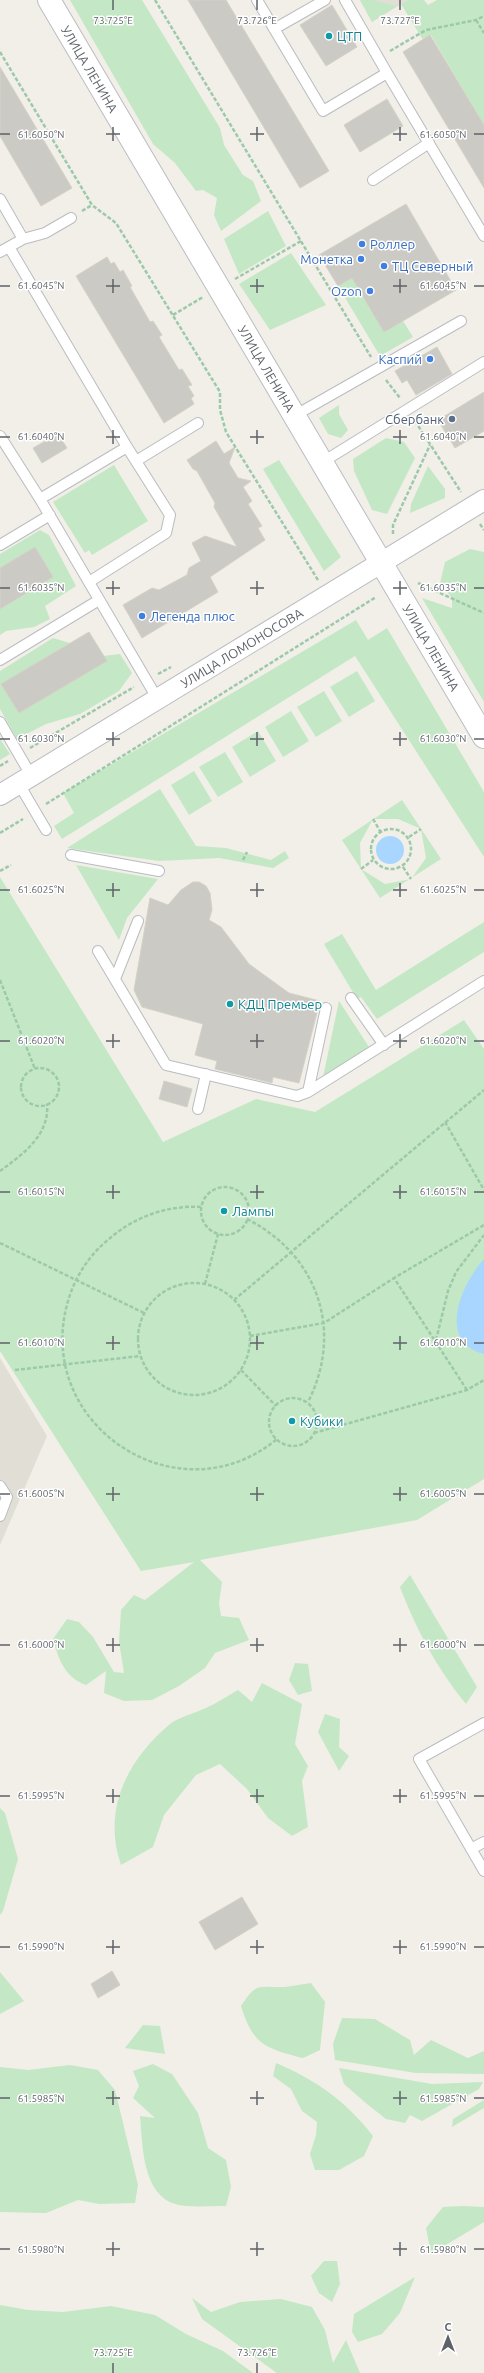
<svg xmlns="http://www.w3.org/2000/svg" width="484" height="2373" viewBox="0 0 484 2373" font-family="Ubuntu,sans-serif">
  <rect width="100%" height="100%" fill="#f1efe7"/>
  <path fill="#e1ded5" d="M 360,0 L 408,0 L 372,22 Z
    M 0,1358 L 47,1436 L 0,1545 Z"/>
  <path fill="#c4e8c5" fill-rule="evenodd" d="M 70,0 L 142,0 L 220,128 L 224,145 L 243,175 L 253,181 L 261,201 L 221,231 L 214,215 L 217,198 L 203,190 L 196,191 L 175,163 L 153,144 Z
    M 360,0 L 372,0 L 397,6 L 372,22 Z
    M 408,0 L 424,0 L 428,5 L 437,0 L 484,0 L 484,125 L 431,35 L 423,40 L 401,4 Z
    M 268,211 L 286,246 L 239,274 L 224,239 Z
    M 291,253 L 326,305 L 270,330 L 239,284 Z
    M 352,278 L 403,321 L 413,337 L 380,356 L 338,286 Z
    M 339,405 L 339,414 L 348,430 L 341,438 L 328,434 L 319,418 Z
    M 386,438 L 404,442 L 415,458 L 387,514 L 372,510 L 354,471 L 353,459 Z
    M 279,460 L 341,557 L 324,571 L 263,469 Z
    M 114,465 L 148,521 L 92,555 L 89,550 L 85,553 L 53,502 Z
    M 428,466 L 445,489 L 445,498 L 410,513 L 411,504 Z
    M 40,530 L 49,535 L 76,586 L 45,606 L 50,619 L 34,627 L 6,631 L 0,635 L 0,554 Z
    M 470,549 L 484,552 L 484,702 L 422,598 L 452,608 L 452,598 L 440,583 L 445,562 Z
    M 356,620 L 368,640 L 387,628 L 484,792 L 484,857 L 355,656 L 62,839 L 54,826 L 74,813 L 63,793 Z
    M 53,638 L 70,643 L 2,684 L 19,713 L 106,661 L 103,656 L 120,654 L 132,673 L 119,691 L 80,714 L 46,724 L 17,739 L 0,709 L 0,671 Z
    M 357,671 L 375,701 L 349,717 L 330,687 Z
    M 324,691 L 342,721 L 316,737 L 297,707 Z
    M 291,711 L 309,741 L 283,757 L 265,727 Z
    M 258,731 L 276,761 L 250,777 L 232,747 Z
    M 0,739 L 10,754 L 0,760 Z
    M 225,752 L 243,782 L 218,797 L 199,767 Z
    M 194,771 L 212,801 L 189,815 L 171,785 Z
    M 160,789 L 196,846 L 226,848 L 271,860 L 285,851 L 289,858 L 273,868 L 219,858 L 159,861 L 67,848 Z
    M 402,800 L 441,859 L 380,898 L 342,840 ZM 373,819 L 398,819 L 421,829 L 426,858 L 411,879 L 385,884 L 361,869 L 360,843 Z
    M 76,865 L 158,879 L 127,918 L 119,940 Z
    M 0,877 L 163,1142 L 256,1099 L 315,1112 L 464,1020 L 484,1049 L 484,1479 L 417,1520 L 200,1560 L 222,1582 L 219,1603 L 221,1616 L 239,1618 L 249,1640 L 215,1653 L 205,1668 L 179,1686 L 152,1700 L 124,1701 L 104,1693 L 106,1671 L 86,1685 C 65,1677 59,1661 53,1639 L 67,1619 L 79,1622 L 93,1637 L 114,1672 L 124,1673 L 119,1642 L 121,1610 L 134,1595 L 145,1600 L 194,1562 L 141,1571 L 0,1351 Z
    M 484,922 L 484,952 L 377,1019 L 361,997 L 357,999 L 324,944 L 342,934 L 376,990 Z
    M 339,1001 L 369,1047 L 323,1077 Z
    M 410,1575 L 477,1687 L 466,1704 C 437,1669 416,1629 400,1587 Z
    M 295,1663 L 308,1664 L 312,1691 L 298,1695 L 289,1680 Z
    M 262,1683 L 302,1704 L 295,1744 L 308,1766 L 302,1781 L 308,1827 L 292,1836 L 268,1818 L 247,1789 L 220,1764 L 196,1775 L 164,1815 L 153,1847 L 121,1865 C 102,1810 127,1760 170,1724 C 179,1717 195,1713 206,1708 C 217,1703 227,1696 238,1690 L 252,1702 Z
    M 325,1714 L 340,1719 L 339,1747 L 349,1756 L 339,1771 L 318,1732 Z
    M 0,1808 L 5,1813 L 18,1859 L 3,1911 L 0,1915 Z
    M 0,1972 L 24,2001 L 0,2014 Z
    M 311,1983 L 325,2002 L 320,2050 L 303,2058 C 265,2048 253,2045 241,2006 C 257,1981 259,1988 285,1987 C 294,1986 302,1984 311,1983 Z
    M 342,2018 L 375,2019 L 410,2040 L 414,2055 L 431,2040 L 468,2058 L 484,2051 L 484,2074 L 416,2073 L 335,2060 L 333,2044 Z
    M 143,2025 L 160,2026 L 165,2054 L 125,2048 Z
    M 276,2063 C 316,2080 346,2101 373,2136 L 364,2156 L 339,2170 L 315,2170 L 310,2154 L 316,2135 L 317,2122 L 302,2111 L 291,2089 L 273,2076 Z
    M 153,2064 L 172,2074 L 198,2113 L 208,2148 L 226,2160 L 231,2187 L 226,2206 C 213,2206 199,2207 186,2206 C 142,2203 143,2149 140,2116 L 155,2118 L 133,2098 L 139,2086 L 133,2071 Z
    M 70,2065 L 98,2070 L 115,2090 L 138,2185 L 135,2203 L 99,2204 L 78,2200 L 46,2213 L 0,2212 L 0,2067 L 28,2070 Z
    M 339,2068 L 432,2084 L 483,2082 L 479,2089 L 422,2121 L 410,2115 L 405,2123 L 386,2119 L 367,2104 L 344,2084 Z
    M 484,2100 L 484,2108 L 452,2127 L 453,2119 Z
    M 463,2206 L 484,2207 L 484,2222 L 431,2254 L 426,2228 L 443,2207 Z
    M 324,2261 L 337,2261 L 340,2284 L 332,2302 L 319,2293 L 311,2276 Z
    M 415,2277 L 400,2313 L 382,2334 L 358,2342 L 352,2332 L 354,2314 Z
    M 192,2298 L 211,2312 L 240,2302 L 281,2299 L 312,2307 L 325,2330 L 333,2363 L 346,2340 L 360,2373 L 277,2373 L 202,2319 Z
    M 0,2305 L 28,2310 L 63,2312 L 111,2306 L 155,2315 L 186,2334 L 223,2351 L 253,2373 L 0,2373 Z"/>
  <path fill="#a9d6ff" d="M376 850a14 14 0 1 1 28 0a14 14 0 1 1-28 0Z
    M 484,1259 L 484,1354 C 436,1342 461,1284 484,1259 Z"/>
  <path fill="#cccac4" stroke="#d6d1c5" d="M 188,0 L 226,0 L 329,171 L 300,188 Z
    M 332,5 L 357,47 L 326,66 L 300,25 Z
    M 430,35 L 484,125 L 484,188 L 403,52 Z
    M 0,67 L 72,188 L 41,206 L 0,136 Z
    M 387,99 L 403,126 L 360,152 L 344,125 Z
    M 406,204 L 456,290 L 384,332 L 352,278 L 338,286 L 319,255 Z
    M 107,257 L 111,264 L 114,262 L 120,272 L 123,270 L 132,286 L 130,287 L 150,322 L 153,321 L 162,335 L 159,337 L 179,370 L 182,369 L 192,385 L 188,386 L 194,396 L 191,398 L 194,404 L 164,423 L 76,276 Z
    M 437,347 L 452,374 L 416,395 L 407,380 L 402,383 L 395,371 Z
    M 484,392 L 484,431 L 455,448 L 438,420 Z
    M 58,434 L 67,448 L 42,463 L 33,448 Z
    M 216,441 L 224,454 L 235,447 L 229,463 L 238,478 L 251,481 L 243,487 L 252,501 L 248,504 L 262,526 L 258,528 L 265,540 L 210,577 L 218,592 L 142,638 L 123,605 L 152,588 L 159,590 L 187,575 L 189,568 L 201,561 L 192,543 L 205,536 L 237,547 L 214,507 L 215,503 L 197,471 L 193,469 L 187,460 Z
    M 35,547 L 53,577 L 0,609 L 0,568 Z
    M 89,632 L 107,661 L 19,713 L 1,684 Z
    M 193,882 L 199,882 L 206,886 L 210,893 L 212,910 L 209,920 L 221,927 L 249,964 L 289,993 L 320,1001 L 299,1083 L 273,1077 L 272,1083 L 215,1069 L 217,1061 L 195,1055 L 203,1024 L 142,1007 L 134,990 L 150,898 L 168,905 L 181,890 Z
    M 164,1081 L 192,1089 L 187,1107 L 159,1099 Z
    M 242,1897 L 258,1924 L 215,1950 L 199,1922 Z
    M 112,1971 L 120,1985 L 98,1998 L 91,1984 Z"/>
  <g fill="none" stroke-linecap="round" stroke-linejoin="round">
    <g stroke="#b9bcc1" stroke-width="12">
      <path id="lane" d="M 257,0 L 323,111 L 387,73 L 484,236
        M 345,0 L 387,73
        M 274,29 L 325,0
        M 373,180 L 429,143
        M 0,199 L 23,239
        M 9,247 L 127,447 L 170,515 L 166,533 L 89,582
        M 0,252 L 23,239 L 45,233 L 71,218
        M 294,416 L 461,321
        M 0,436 L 40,499 L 157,698
        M 136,461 L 198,423
        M 321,463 L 484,362
        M 40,499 L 127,447
        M 0,545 L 50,515
        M 0,660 L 99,600
        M 0,722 L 32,777
        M 19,784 L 46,830
        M 71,855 L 159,871
        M 98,951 L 166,1065 L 297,1096 L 308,1092 L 484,981
        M 115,979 L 138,921
        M 351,998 L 384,1045
        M 308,1092 L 326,1008
        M 198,1109 L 206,1074
        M 0,1486 L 7,1497 L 0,1516
        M 484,1723 L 419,1759 L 484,1871
        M 471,1849 L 484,1842"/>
    </g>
    <g stroke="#b9bcc1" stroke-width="22">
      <g id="street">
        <path id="s1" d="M 0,795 L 484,500"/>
      </g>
    </g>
    <g stroke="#babdc3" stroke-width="24">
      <g id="secondary">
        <path id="s2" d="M 49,0 L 484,737"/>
      </g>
    </g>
    <path stroke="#9dc9ab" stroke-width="2.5" stroke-dasharray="4 2" stroke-linecap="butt" d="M 155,0 L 371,357
      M 476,20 L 484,33
      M 390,51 L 426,30 L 476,20 L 484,16
      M 0,52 L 92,205 L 116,223 L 220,392 L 220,410 L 226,432 L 318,580
      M 82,211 L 92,205
      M 235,279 L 301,241
      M 173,315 L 203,297
      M 386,380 L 400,398
      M 415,421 L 461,492
      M 480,524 L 484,530
      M 393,534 L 393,525 L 430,445
      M 418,583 L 484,613
      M 158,674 L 171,667
      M 30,748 L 134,687
      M 0,766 L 8,761
      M 46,804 L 376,597
      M 373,819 L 380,831
      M371 849a20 20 0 1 1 40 0a20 20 0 1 1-40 0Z
      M 0,833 L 23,819
      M 409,837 L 421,829
      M 243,860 L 247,852
      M 403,867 L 411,879
      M 361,869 L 373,860
      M 0,871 L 11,865
      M 0,980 L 35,1069
      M21 1087a19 19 0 1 1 38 0a19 19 0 1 1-38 0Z
      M 445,1122 L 484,1190
      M 0,1171 C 22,1155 50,1135 47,1104
      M201 1211a24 24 0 1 1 48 0a24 24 0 1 1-48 0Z
      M 201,1207 C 167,1205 134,1217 109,1239 C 89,1255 75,1277 68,1301 C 32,1424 178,1521 277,1439
      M 247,1219 C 318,1255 344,1331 308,1402
      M 0,1243 L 144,1313
      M138 1339a56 56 0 1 1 112 0a56 56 0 1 1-112 0Z
      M 205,1284 L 218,1234
      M 234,1300 L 484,1090
      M 250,1336 L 324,1323 L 394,1278
      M 436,1340 L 448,1291 L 456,1272 L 484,1235
      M 15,1370 L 140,1356
      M 241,1370 L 276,1406
      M 467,1390 L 394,1278 L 484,1225
      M269 1422a24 24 0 1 1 48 0a24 24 0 1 1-48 0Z
      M 314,1433 L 467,1390 L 484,1380"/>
    <use href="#lane" stroke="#fff" stroke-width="10"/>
    <use href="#street" stroke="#fff" stroke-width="20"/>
    <use href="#secondary" stroke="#fff" stroke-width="22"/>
  </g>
  <path fill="none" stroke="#5e6268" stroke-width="1.5" d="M 113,0 L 113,10M 257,0 L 257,10M 400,0 L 400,10M 113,127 L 113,141M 257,127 L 257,141M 400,127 L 400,141M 0,134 L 10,134M 106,134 L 120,134M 250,134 L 264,134M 393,134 L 407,134M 474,134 L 484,134M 113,279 L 113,293M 257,279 L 257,293M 400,279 L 400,293M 0,286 L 10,286M 106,286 L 120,286M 250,286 L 264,286M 393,286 L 407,286M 474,286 L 484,286M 113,430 L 113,444M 257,430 L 257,444M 400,430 L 400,444M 0,437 L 10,437M 106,437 L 120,437M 250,437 L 264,437M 393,437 L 407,437M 474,437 L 484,437M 113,581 L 113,595M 257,581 L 257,595M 400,581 L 400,595M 0,588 L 10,588M 106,588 L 120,588M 250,588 L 264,588M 393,588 L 407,588M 474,588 L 484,588M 113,732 L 113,746M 257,732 L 257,746M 400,732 L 400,746M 0,739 L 10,739M 106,739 L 120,739M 250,739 L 264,739M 393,739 L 407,739M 474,739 L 484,739M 113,883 L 113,897M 257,883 L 257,897M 400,883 L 400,897M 0,890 L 10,890M 106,890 L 120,890M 250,890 L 264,890M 393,890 L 407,890M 474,890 L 484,890M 113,1034 L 113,1048M 257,1034 L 257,1048M 400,1034 L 400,1048M 0,1041 L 10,1041M 106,1041 L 120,1041M 250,1041 L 264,1041M 393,1041 L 407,1041M 474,1041 L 484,1041M 113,1185 L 113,1199M 257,1185 L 257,1199M 400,1185 L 400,1199M 0,1192 L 10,1192M 106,1192 L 120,1192M 250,1192 L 264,1192M 393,1192 L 407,1192M 474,1192 L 484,1192M 113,1336 L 113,1350M 257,1336 L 257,1350M 400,1336 L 400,1350M 0,1343 L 10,1343M 106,1343 L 120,1343M 250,1343 L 264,1343M 393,1343 L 407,1343M 474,1343 L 484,1343M 113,1487 L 113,1501M 257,1487 L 257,1501M 400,1487 L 400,1501M 0,1494 L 10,1494M 106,1494 L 120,1494M 250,1494 L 264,1494M 393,1494 L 407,1494M 474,1494 L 484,1494M 113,1638 L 113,1652M 257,1638 L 257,1652M 400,1638 L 400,1652M 0,1645 L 10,1645M 106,1645 L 120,1645M 250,1645 L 264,1645M 393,1645 L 407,1645M 474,1645 L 484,1645M 113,1789 L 113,1803M 257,1789 L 257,1803M 400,1789 L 400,1803M 0,1796 L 10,1796M 106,1796 L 120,1796M 250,1796 L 264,1796M 393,1796 L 407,1796M 474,1796 L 484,1796M 113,1940 L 113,1954M 257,1940 L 257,1954M 400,1940 L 400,1954M 0,1947 L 10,1947M 106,1947 L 120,1947M 250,1947 L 264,1947M 393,1947 L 407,1947M 474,1947 L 484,1947M 113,2091 L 113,2105M 257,2091 L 257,2105M 400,2091 L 400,2105M 0,2098 L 10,2098M 106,2098 L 120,2098M 250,2098 L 264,2098M 393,2098 L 407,2098M 474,2098 L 484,2098M 113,2242 L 113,2256M 257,2242 L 257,2256M 400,2242 L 400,2256M 0,2249 L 10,2249M 106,2249 L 120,2249M 250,2249 L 264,2249M 393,2249 L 407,2249M 474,2249 L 484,2249M 113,2363 L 113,2373M 257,2363 L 257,2373"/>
  <g fill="#0f9aa8" stroke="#fff" stroke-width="1.5">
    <circle cx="329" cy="36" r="4"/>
    <circle cx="230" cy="1004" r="4"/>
    <circle cx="224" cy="1211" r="4"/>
    <circle cx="292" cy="1421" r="4"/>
  </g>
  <g fill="#3f7fe0" stroke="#fff" stroke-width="1.5">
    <circle cx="362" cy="244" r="4"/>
    <circle cx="361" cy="259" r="4"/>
    <circle cx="384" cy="266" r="4"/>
    <circle cx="370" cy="291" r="4"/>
    <circle cx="430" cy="359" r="4"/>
    <circle cx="142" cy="616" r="4"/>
  </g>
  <circle fill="#5c6f8a" stroke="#fff" stroke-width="1.5" cx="452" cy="419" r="4"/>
  <g text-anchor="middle" stroke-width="3" stroke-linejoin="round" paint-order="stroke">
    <g font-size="13" fill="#0d838f" stroke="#fff" text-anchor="start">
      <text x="337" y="41">ЦТП</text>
      <text x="238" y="1009">КДЦ Премьер</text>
      <text x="232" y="1216">Лампы</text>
      <text x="300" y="1426">Кубики</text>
    </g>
    <g font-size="13" fill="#5e6268" stroke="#fff">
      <text dy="5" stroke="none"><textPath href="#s2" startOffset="80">УЛИЦА ЛЕНИНА</textPath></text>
      <text dy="5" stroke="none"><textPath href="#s2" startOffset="428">УЛИЦА ЛЕНИНА</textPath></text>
      <text dy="5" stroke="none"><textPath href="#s1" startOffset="283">УЛИЦА ЛОМОНОСОВА</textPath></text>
      <text dy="5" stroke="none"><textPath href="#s2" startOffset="752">УЛИЦА ЛЕНИНА</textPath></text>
    </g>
    <g font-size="13" fill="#366cbe" stroke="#fff" text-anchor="start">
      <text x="370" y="249">Роллер</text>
      <text x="353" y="264" text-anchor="end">Монетка</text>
      <text x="392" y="271">ТЦ Северный</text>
      <text x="362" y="296" text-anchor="end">Ozon</text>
      <text x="422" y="364" text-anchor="end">Каспий</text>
      <text x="150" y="621">Легенда плюс</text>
    </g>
    <g font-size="13" fill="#4e5e75" stroke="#fff" text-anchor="end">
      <text x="444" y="424">Сбербанк</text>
    </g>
  </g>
  <g font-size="10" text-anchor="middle" fill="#5e6268" stroke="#fff" stroke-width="3" stroke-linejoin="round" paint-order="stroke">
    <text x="113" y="24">73.725°E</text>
    <text x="257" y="24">73.726°E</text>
    <text x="400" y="24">73.727°E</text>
    <text x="41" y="138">61.6050°N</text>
    <text x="443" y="138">61.6050°N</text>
    <text x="41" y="289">61.6045°N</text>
    <text x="443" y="289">61.6045°N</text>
    <text x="41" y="440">61.6040°N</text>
    <text x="443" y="440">61.6040°N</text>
    <text x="41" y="591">61.6035°N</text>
    <text x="443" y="591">61.6035°N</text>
    <text x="41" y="742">61.6030°N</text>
    <text x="443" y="742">61.6030°N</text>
    <text x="41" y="893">61.6025°N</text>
    <text x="443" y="893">61.6025°N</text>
    <text x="41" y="1044">61.6020°N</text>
    <text x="443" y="1044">61.6020°N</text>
    <text x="41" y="1195">61.6015°N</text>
    <text x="443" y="1195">61.6015°N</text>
    <text x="41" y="1346">61.6010°N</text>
    <text x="443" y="1346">61.6010°N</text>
    <text x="41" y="1497">61.6005°N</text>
    <text x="443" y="1497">61.6005°N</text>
    <text x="41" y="1648">61.6000°N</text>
    <text x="443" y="1648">61.6000°N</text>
    <text x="41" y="1799">61.5995°N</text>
    <text x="443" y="1799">61.5995°N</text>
    <text x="41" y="1950">61.5990°N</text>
    <text x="443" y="1950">61.5990°N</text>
    <text x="41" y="2102">61.5985°N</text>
    <text x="443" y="2102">61.5985°N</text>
    <text x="41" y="2253">61.5980°N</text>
    <text x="443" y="2253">61.5980°N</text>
    <text x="113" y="2356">73.725°E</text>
    <text x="257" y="2356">73.726°E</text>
  </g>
  <g transform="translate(448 2337)" stroke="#ffffff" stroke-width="3" paint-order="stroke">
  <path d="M0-3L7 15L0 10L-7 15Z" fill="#5e6268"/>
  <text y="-6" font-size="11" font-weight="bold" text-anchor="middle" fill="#5e6268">С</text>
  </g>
</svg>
